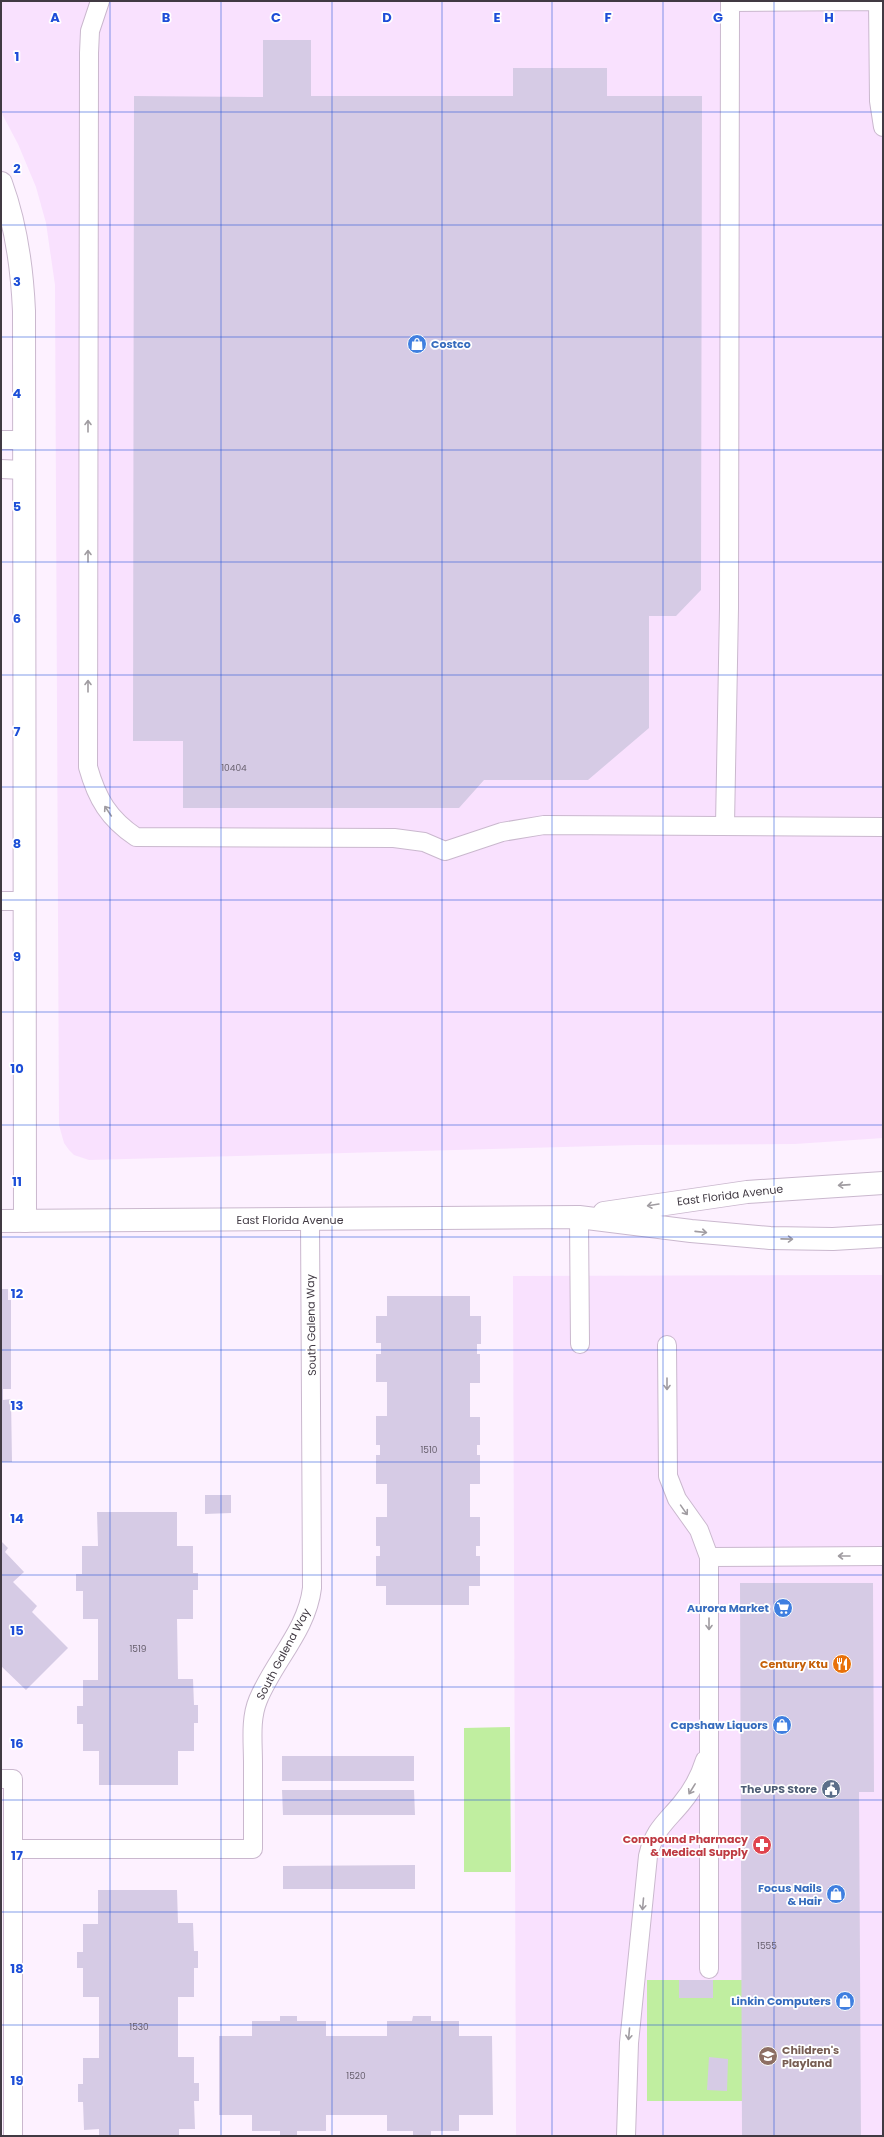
<svg xmlns="http://www.w3.org/2000/svg" width="884" height="2137" viewBox="0 0 884 2137" font-family="Poppins,sans-serif">
  <rect width="100%" height="100%" fill="#fdf1ff"/>
  <path fill="#f9e1fe" d="M 1,1 L 883,1 L 883,1138 L 795,1144 L 637,1145 L 89,1160 L 74,1155 L 69,1150 L 64,1143 L 59,1125 L 55,285 L 46,223 L 36,187 L 18,144 L 1,112 Z
    M 883,1275 L 883,2136 L 516,2136 L 513,1276 Z"/>
  <path fill="#c0eea0" d="M 510,1727 L 511,1872 L 464,1872 L 464,1728 Z
    M 647,1980 L 742,1980 L 742,2101 L 647,2101 Z"/>
  <path fill="#d6cbe5" d="M 263,40 L 311,40 L 311,96 L 513,96 L 513,68 L 607,68 L 607,96 L 702,96 L 701,590 L 676,616 L 649,616 L 649,728 L 588,780 L 484,780 L 459,808 L 183,808 L 183,741 L 133,741 L 134,96 L 263,97 Z
    M 1,1289 L 8,1289 L 8,1300 L 11,1300 L 11,1389 L 3,1389 L 3,1400 L 11,1399 L 12,1462 L 1,1462 Z
    M 387,1296 L 470,1296 L 470,1316 L 481,1316 L 481,1344 L 477,1344 L 477,1354 L 480,1354 L 480,1383 L 470,1383 L 470,1417 L 480,1417 L 480,1445 L 477,1445 L 477,1455 L 480,1455 L 480,1484 L 470,1484 L 470,1517 L 480,1517 L 480,1546 L 476,1546 L 476,1556 L 480,1556 L 480,1586 L 469,1586 L 469,1605 L 386,1605 L 386,1586 L 376,1586 L 376,1556 L 380,1556 L 380,1546 L 376,1546 L 376,1517 L 387,1517 L 387,1484 L 376,1484 L 376,1455 L 380,1455 L 380,1445 L 376,1445 L 376,1416 L 387,1416 L 387,1382 L 376,1382 L 376,1354 L 381,1354 L 381,1343 L 376,1343 L 376,1316 L 387,1316 Z
    M 205,1495 L 231,1495 L 231,1513 L 205,1514 Z
    M 97,1512 L 177,1512 L 177,1546 L 193,1546 L 193,1573 L 198,1573 L 198,1590 L 193,1590 L 193,1619 L 177,1619 L 178,1679 L 193,1679 L 194,1705 L 198,1705 L 198,1723 L 194,1723 L 194,1751 L 178,1751 L 178,1785 L 99,1785 L 99,1751 L 83,1751 L 83,1724 L 77,1724 L 77,1706 L 83,1706 L 83,1680 L 98,1680 L 98,1619 L 83,1619 L 83,1591 L 76,1591 L 76,1574 L 82,1574 L 82,1546 L 98,1546 Z
    M 1,1541 L 8,1548 L 5,1552 L 24,1572 L 13,1582 L 37,1606 L 32,1612 L 68,1648 L 26,1690 L 1,1666 Z
    M 740,1583 L 873,1583 L 874,1792 L 859,1792 L 861,2136 L 742,2136 Z
    M 282,1756 L 414,1756 L 414,1781 L 282,1781 Z
    M 282,1790 L 414,1790 L 415,1815 L 283,1815 Z
    M 415,1865 L 415,1889 L 283,1889 L 283,1866 Z
    M 98,1890 L 177,1890 L 178,1923 L 193,1923 L 194,1951 L 198,1951 L 198,1968 L 194,1968 L 194,1997 L 178,1997 L 178,2057 L 194,2057 L 194,2083 L 199,2083 L 199,2101 L 194,2101 L 195,2129 L 179,2129 L 179,2136 L 99,2136 L 99,2129 L 84,2130 L 83,2102 L 78,2102 L 78,2084 L 83,2084 L 83,2058 L 99,2058 L 99,1997 L 83,1997 L 83,1968 L 77,1968 L 77,1952 L 83,1952 L 83,1924 L 98,1924 Z
    M 679,1980 L 713,1980 L 713,1998 L 679,1998 Z
    M 280,2016 L 297,2016 L 297,2021 L 326,2021 L 326,2036 L 387,2036 L 387,2021 L 412,2021 L 413,2016 L 431,2016 L 431,2021 L 459,2021 L 459,2036 L 492,2036 L 493,2115 L 459,2115 L 459,2131 L 431,2131 L 431,2136 L 413,2136 L 413,2131 L 387,2131 L 387,2115 L 326,2115 L 326,2131 L 297,2131 L 297,2136 L 280,2136 L 280,2131 L 252,2131 L 252,2115 L 219,2115 L 219,2036 L 252,2036 L 252,2021 L 280,2021 Z
    M 709,2057 L 728,2059 L 727,2091 L 707,2090 Z"/>
  <g fill="none" stroke-linecap="round" stroke-linejoin="round">
    <g stroke="#cab8ce" stroke-width="20">
      <path id="lane" d="M 100,1 L 90,31 L 89,53 L 88,767 C 97,799 109,819 136,837 L 394,838 L 424,842 L 445,851 L 502,832 L 544,825 L 883,827
        M 878,1 L 879,101 L 883,127
        M 1,440 L 24,440
        M 1,469 L 23,470
        M 725,825 L 729,608 L 730,2 L 878,1
        M 1,901 L 25,901
        M 579,1217 L 580,1344
        M 667,1345 L 668,1476 L 677,1499 L 699,1530 L 709,1557 L 709,1969
        M 709,1557 L 883,1556
        M 1,1779 L 13,1779 L 13,2136
        M 13,1849 L 253,1849 C 253,1820 253,1792 253,1763 C 253,1742 250,1719 258,1700 C 274,1661 307,1630 312,1588 L 310,1220
        M 626,2136 L 629,2043 L 648,1856 C 654,1830 665,1823 681,1804 C 692,1791 700,1776 705,1760"/>
    </g>
    <g stroke="#cab8ce" stroke-width="24">
      <path id="street" d="M 1,183 C 16,224 22,266 24,311 L 25,1221"/>
    </g>
    <g stroke="#cab8ce" stroke-width="24">
      <path id="secondary" d="M 604,1213 L 747,1192 L 883,1183
        M 1,1221 L 579,1217 L 691,1231 L 770,1238 L 833,1239 L 883,1236"/>
    </g>
    <use href="#lane" stroke="#fff" stroke-width="18"/>
    <use href="#street" stroke="#fff" stroke-width="22"/>
    <use href="#secondary" stroke="#fff" stroke-width="22"/>
  </g>
  <defs><path id="oneway-shaft" d="M-6 0H5M1.5-3L5.5 0L1.5 3" fill="none" stroke-width="1.6" stroke-linecap="round" stroke-linejoin="round"/></defs>
  <g stroke="#a09ca1">
    <use href="#oneway-shaft" transform="translate(88 426) rotate(-90)"/>
    <use href="#oneway-shaft" transform="translate(88 556) rotate(-90)"/>
    <use href="#oneway-shaft" transform="translate(88 686) rotate(-90)"/>
    <use href="#oneway-shaft" transform="translate(108 811) rotate(-124)"/>
    <use href="#oneway-shaft" transform="translate(844 1185) rotate(176)"/>
    <use href="#oneway-shaft" transform="translate(653 1205) rotate(171)"/>
    <use href="#oneway-shaft" transform="translate(701 1232) rotate(6)"/>
    <use href="#oneway-shaft" transform="translate(787 1239) rotate(1)"/>
    <use href="#oneway-shaft" transform="translate(667 1384) rotate(90)"/>
    <use href="#oneway-shaft" transform="translate(684 1510) rotate(55)"/>
    <use href="#oneway-shaft" transform="translate(844 1556) rotate(180)"/>
    <use href="#oneway-shaft" transform="translate(709 1624) rotate(90)"/>
    <use href="#oneway-shaft" transform="translate(692 1789) rotate(122)"/>
    <use href="#oneway-shaft" transform="translate(643 1904) rotate(95)"/>
    <use href="#oneway-shaft" transform="translate(629 2034) rotate(95)"/>
  </g>
  <path fill="none" stroke="#1d4ed8" stroke-width="1" stroke-opacity="0.55" d="M 110,1 L 110,2136M 221,1 L 221,2136M 332,1 L 332,2136M 442,1 L 442,2136M 552,1 L 552,2136M 663,1 L 663,2136M 774,1 L 774,2136M 1,112 L 883,112M 1,225 L 883,225M 1,337 L 883,337M 1,450 L 883,450M 1,562 L 883,562M 1,675 L 883,675M 1,787 L 883,787M 1,900 L 883,900M 1,1012 L 883,1012M 1,1125 L 883,1125M 1,1237 L 883,1237M 1,1350 L 883,1350M 1,1462 L 883,1462M 1,1575 L 883,1575M 1,1687 L 883,1687M 1,1800 L 883,1800M 1,1912 L 883,1912M 1,2025 L 883,2025"/>
  <defs>
    <g id="shop-disc" transform="scale(1)"><circle r="9.5" fill="#3f7fe0" stroke="#fff"/><path d="M-5-2.5h2.3a2.7 3.5 0 0 1 5.4 0H5L5.5 6h-11ZM-1.5-2.5h3a1.5 2.3 0 0 0-3 0Z" fill="#fff"/></g>
    <g id="supermarket-disc" transform="scale(1)"><circle r="9.5" fill="#3f7fe0" stroke="#fff"/><path d="M-6-5.5h2.5l.6 2H6L4.5 2H-2.5L-4.4-4H-6ZM-1.5 3.2a1.3 1.3 0 1 0 .1 0ZM3 3.2a1.3 1.3 0 1 0 .1 0Z" fill="#fff"/></g>
    <g id="restaurant-disc" transform="scale(1)"><circle r="9.5" fill="#e8710a" stroke="#fff"/><path d="M-5-6h1v4h1v-4h1v4h1v-4h1v5L-1.5 .5V6h-2V.5L-5-1ZM5-6V6H3V1.5H1.5Q1.5-4 5-6Z" fill="#fff"/></g>
    <g id="civic-disc" transform="scale(1)"><circle r="9.5" fill="#5c6f8a" stroke="#fff"/><path d="M-.6-6.5H3V-4.5H.6V-3L4-1V1h2V6H-6V1h2V-1L-.6-3ZM-1.2 2.5V6h2.4V2.5Z" fill="#fff"/></g>
    <g id="pharmacy-disc" transform="scale(1)"><circle r="9.5" fill="#e0444e" stroke="#fff"/><path d="M-2-6h4v4h4v4h-4v4h-4v-4h-4v-4h4Z" fill="#fff"/></g>
    <g id="school-disc" transform="scale(1)"><circle r="9.5" fill="#8d6e63" stroke="#fff"/><path d="M0-5L7-2L0 1L-7-2ZM-4 1L0 2.5L4 1V4Q0 6-4 4Z" fill="#fff"/></g>
  </defs>
  <g fill-rule="evenodd">
    <use href="#shop-disc" x="417" y="344"/>
    <use href="#supermarket-disc" x="783" y="1608"/>
    <use href="#restaurant-disc" x="842" y="1664"/>
    <use href="#shop-disc" x="782" y="1725"/>
    <use href="#civic-disc" x="831" y="1789"/>
    <use href="#pharmacy-disc" x="762" y="1845"/>
    <use href="#shop-disc" x="836" y="1894"/>
    <use href="#shop-disc" x="845" y="2001"/>
    <use href="#school-disc" x="768" y="2056"/>
  </g>
  <g text-anchor="middle" stroke-width="3.5" stroke-linejoin="round" paint-order="stroke">
    <g font-size="9" fill="#665e6c">
      <text x="234" y="771">10404</text>
      <text x="429" y="1453">1510</text>
      <text x="138" y="1652">1519</text>
      <text x="767" y="1949">1555</text>
      <text x="139" y="2030">1530</text>
      <text x="356" y="2079">1520</text>
    </g>
    <g font-size="11" font-weight="bold" fill="#366cbe" stroke="#fff" text-anchor="end">
      <text x="431" y="348" text-anchor="start">Costco</text>
      <text x="769" y="1612">Aurora Market</text>
      <text x="768" y="1729">Capshaw Liquors</text>
      <text x="822" y="1892">Focus Nails<tspan x="822" dy="13">&amp; Hair</tspan></text>
      <text x="831" y="2005">Linkin Computers</text>
    </g>
    <g font-size="11" fill="#413a43" stroke="#fff">
      <text transform="translate(730 1195) rotate(-7)" y="4">East Florida Avenue</text>
      <text x="290" y="1224">East Florida Avenue</text>
      <text transform="translate(311 1325) rotate(-91)" y="4">South Galena Way</text>
      <text transform="translate(283 1654) rotate(-62)" y="4">South Galena Way</text>
    </g>
    <g font-size="11" font-weight="bold" fill="#c56008" stroke="#fff" text-anchor="end">
      <text x="828" y="1668">Century Ktu</text>
    </g>
    <g font-size="11" font-weight="bold" fill="#4e5e75" stroke="#fff" text-anchor="end">
      <text x="817" y="1793">The UPS Store</text>
    </g>
    <g font-size="11" font-weight="bold" fill="#be3a42" stroke="#fff" text-anchor="end">
      <text x="748" y="1843">Compound Pharmacy<tspan x="748" dy="13">&amp; Medical Supply</tspan></text>
    </g>
    <g font-size="11" font-weight="bold" fill="#785e54" stroke="#fff" text-anchor="start">
      <text x="782" y="2054">Children's<tspan x="782" dy="13">Playland</tspan></text>
    </g>
  </g>
  <g font-size="13" text-anchor="middle" font-weight="bold" fill="#1d4ed8" stroke="#fff" stroke-width="3.5" stroke-linejoin="round" paint-order="stroke">
    <text x="55" y="22">A</text>
    <text x="166" y="22">B</text>
    <text x="276" y="22">C</text>
    <text x="387" y="22">D</text>
    <text x="497" y="22">E</text>
    <text x="608" y="22">F</text>
    <text x="718" y="22">G</text>
    <text x="829" y="22">H</text>
    <text x="17" y="61">1</text>
    <text x="17" y="173">2</text>
    <text x="17" y="286">3</text>
    <text x="17" y="398">4</text>
    <text x="17" y="511">5</text>
    <text x="17" y="623">6</text>
    <text x="17" y="736">7</text>
    <text x="17" y="848">8</text>
    <text x="17" y="961">9</text>
    <text x="17" y="1073">10</text>
    <text x="17" y="1186">11</text>
    <text x="17" y="1298">12</text>
    <text x="17" y="1410">13</text>
    <text x="17" y="1523">14</text>
    <text x="17" y="1635">15</text>
    <text x="17" y="1748">16</text>
    <text x="17" y="1860">17</text>
    <text x="17" y="1973">18</text>
    <text x="17" y="2085">19</text>
  </g>
  <rect width="884" height="2137" fill="none" stroke="#413a43" stroke-width="4"/>
</svg>
